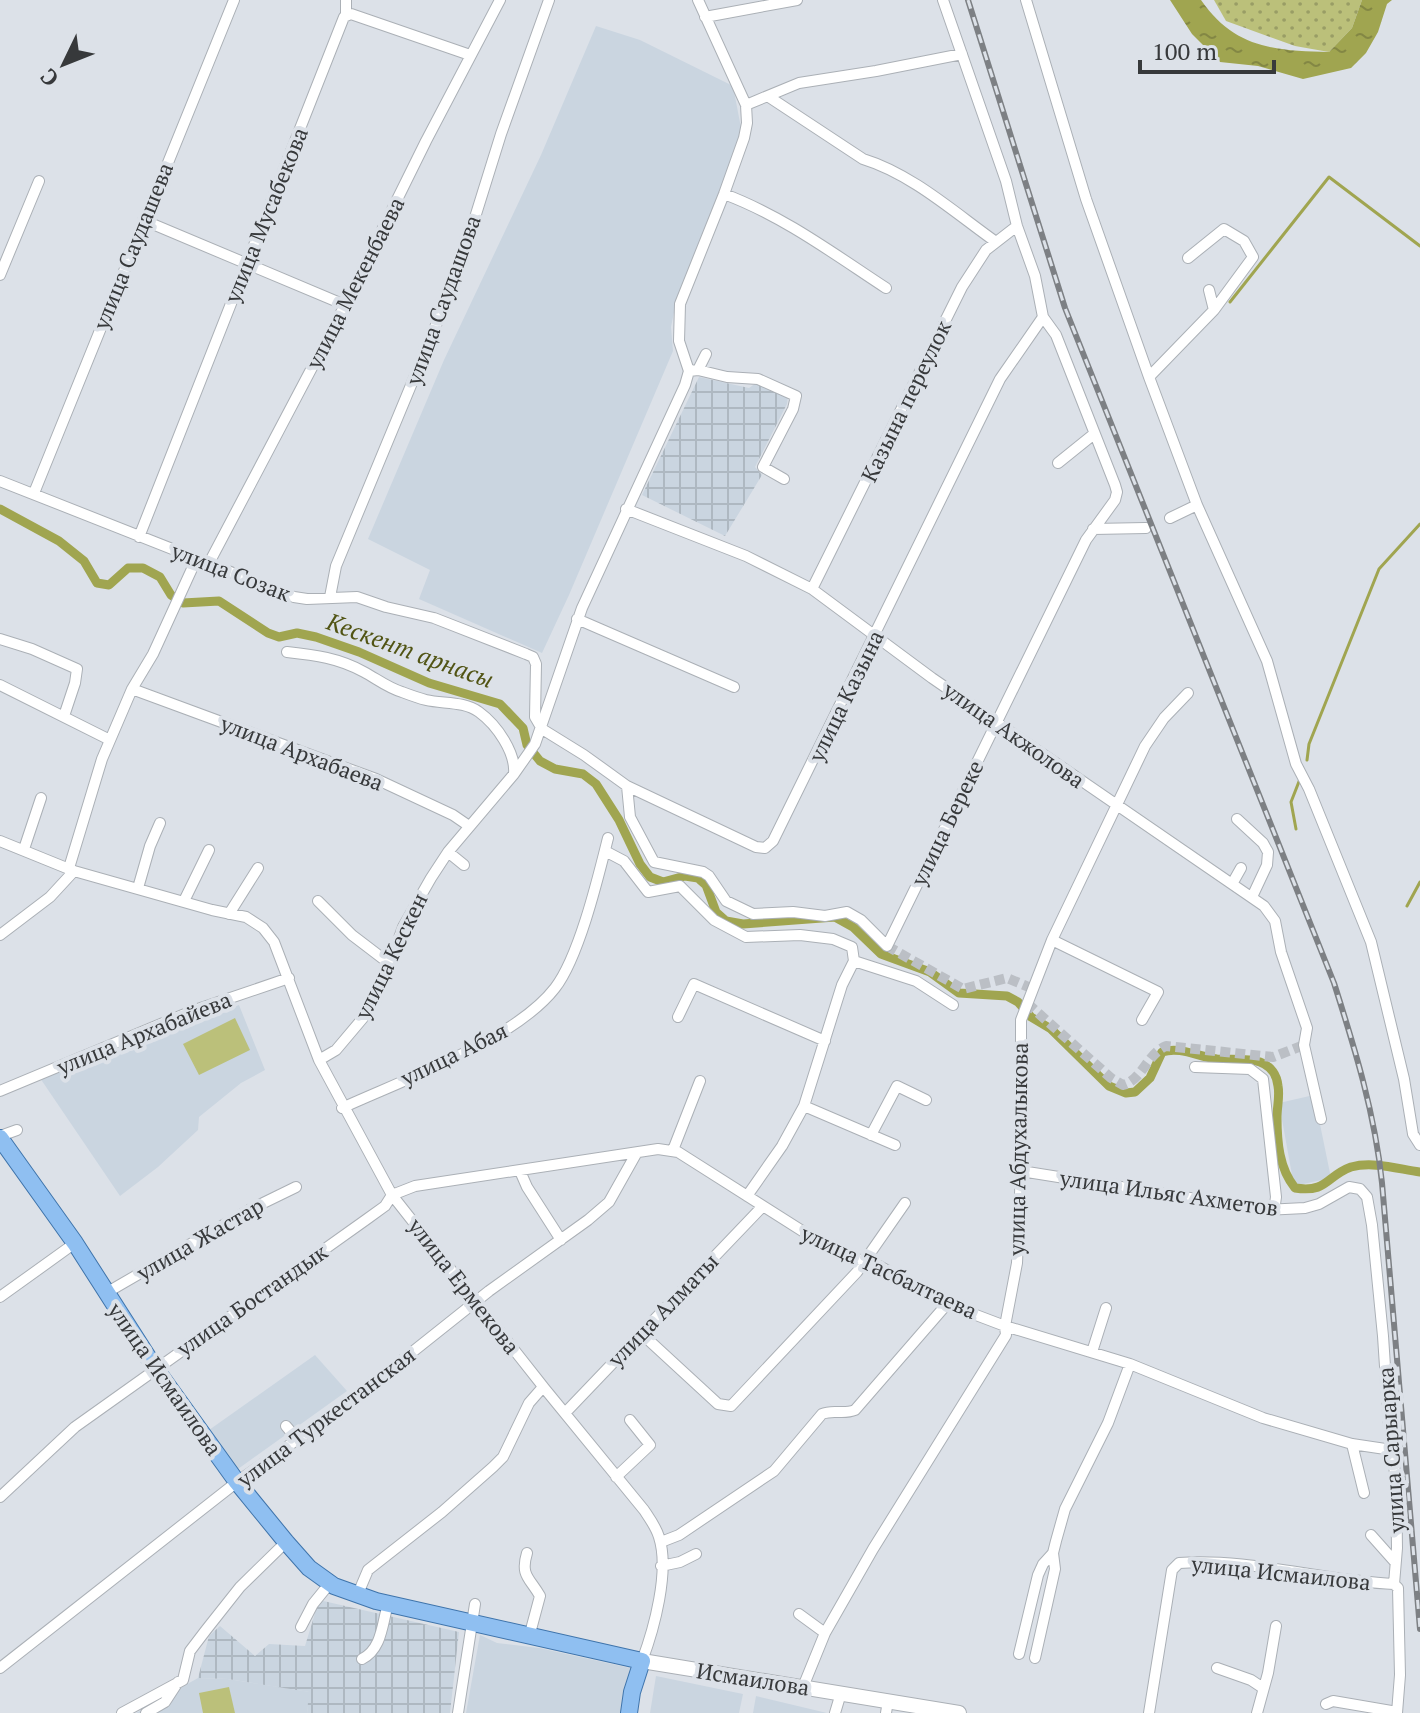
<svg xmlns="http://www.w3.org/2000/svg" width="1420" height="1713" viewBox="0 0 1420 1713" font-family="'PT Serif',serif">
  <defs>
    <pattern id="industrial-grid" width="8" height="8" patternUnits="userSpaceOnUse" patternTransform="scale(2)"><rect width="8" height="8" fill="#cad5e0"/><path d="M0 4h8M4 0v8" fill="none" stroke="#aeb8c1"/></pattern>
    <pattern id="grass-dots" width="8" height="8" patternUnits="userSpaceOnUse" patternTransform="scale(2)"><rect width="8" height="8" fill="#bbc07a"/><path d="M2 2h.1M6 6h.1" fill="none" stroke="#999d65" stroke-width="1.8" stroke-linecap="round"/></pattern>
    <pattern id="water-ripples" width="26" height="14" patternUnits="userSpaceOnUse" patternTransform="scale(2)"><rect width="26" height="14" fill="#a0a550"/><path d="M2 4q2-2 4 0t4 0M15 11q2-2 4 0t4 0" fill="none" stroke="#838744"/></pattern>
  </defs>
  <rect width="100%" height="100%" fill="#dce1e8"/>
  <path fill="#cad5e0" d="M 596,26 L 640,40 L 733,86 L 742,133 L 676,302 L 671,327 L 673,351 L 569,595 L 542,653 L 419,599 L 430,570 L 368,539 L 444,360 L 541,155 Z
    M 239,1005 L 265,1070 L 241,1083 L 199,1117 L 198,1130 L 158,1167 L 120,1196 L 40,1078 Z
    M 1314,1095 L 1331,1178 L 1294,1186 L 1279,1103 Z
    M 315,1355 L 347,1391 L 238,1469 L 209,1430 Z
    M 480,1635 L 497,1643 L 539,1648 L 630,1668 L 624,1713 L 466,1713 Z
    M 656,1676 L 743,1694 L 739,1713 L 650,1713 Z
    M 198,1678 L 228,1679 L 310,1692 L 307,1713 L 136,1713 Z
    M 756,1696 L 827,1713 L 753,1713 Z"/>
  <path fill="url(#industrial-grid)" d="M 699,377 L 749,388 L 756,383 L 788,396 L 787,404 L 755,467 L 762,475 L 725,536 L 642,495 Z
    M 319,1600 L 459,1632 L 450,1713 L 307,1713 L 309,1692 L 228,1679 L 198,1678 L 209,1636 L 220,1626 L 255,1656 L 269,1644 L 305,1646 Z"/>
  <path fill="url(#grass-dots)" d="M 1214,0 L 1362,0 L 1352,28 L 1329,52 L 1295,46 L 1226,21 Z"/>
  <path fill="#bbc07a" d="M 235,1018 L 250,1050 L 199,1075 L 183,1044 Z
    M 229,1687 L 235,1713 L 203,1713 L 199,1693 Z"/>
  <path fill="url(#water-ripples)" d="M 1170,0 L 1201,0 C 1234,48 1275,51 1329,52 L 1352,28 L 1362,0 L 1392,0 L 1387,4 L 1378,32 L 1366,53 L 1351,68 L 1303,79 L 1258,66 L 1220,62 L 1192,34 Z"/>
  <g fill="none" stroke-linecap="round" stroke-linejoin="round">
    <path stroke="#a0a550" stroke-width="3" d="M 1230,302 L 1329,177 L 1420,246
      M 1307,760 L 1309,744 L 1379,569 L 1420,524
      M 1296,829 L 1291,802 L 1300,779
      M 1407,906 L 1420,882"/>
    <path stroke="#a0a550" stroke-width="9" d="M 0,509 L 59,541 L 84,561 L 97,583 L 109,585 L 128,568 L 143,568 L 160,577 L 171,595 L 183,603 L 219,601 L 268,633 L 279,637 L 297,633 L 316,637 L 359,652 L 429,683 L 500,704 L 523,728 L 527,745 L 540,761 L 555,769 L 583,774 L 596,784 L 619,820 L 640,864 L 650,877 L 663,882 L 685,876 L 698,878 L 706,885 L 716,912 L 726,921 L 743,924 L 835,917 L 853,927 L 881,954 L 930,972 L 959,993 L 1007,996 L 1018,1002 L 1031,1017 L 1051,1029 L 1109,1086 L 1126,1093 L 1135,1092 L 1150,1078 L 1162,1052 C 1181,1046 1198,1057 1217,1059 C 1230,1060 1248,1058 1260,1062 C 1271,1066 1277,1075 1278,1086 C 1280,1096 1277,1107 1277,1117 C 1277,1142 1279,1168 1295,1188 C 1328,1193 1326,1176 1351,1167 C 1373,1161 1398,1169 1420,1172"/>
    <path stroke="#bbbfc5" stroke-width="10" stroke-dasharray="10 5" stroke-linecap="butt" d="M 887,946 L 963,989 L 1007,978 L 1031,988
      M 1027,1003 L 1111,1078 L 1123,1085 C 1142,1080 1147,1054 1166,1046 L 1273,1057 L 1304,1045"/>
    <g stroke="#abb0b6" stroke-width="12">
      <path id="street" d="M 346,0 L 346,15
        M 1026,0 L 1086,199 L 1149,377 L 1197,505 L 1267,661 L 1296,764 L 1309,789 L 1371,942 L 1404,1079 L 1413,1134 L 1420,1145
        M 705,17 L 797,0
        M 769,97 L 863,159 C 912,174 955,213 996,242
        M 746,105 L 799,83 L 876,71 L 962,54
        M 724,194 C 783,216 834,254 886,288
        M 143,220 L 345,305
        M 0,275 L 39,181
        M 1209,290 L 1214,310
        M 698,370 L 706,354
        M 689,371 L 698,370 L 727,377 L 758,379 L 796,396 L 793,409 L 763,467 L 784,479
        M 1149,377 L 1214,310 L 1253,257 L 1244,241 L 1224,229 L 1188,258
        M 1058,463 L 1094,434
        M 0,481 L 294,597 L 307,599 L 357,597 L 386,607 L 434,618 L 526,654 L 533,657 L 536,664 L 535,717 L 542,729 L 584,755 L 627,786 L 756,847 L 765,848 L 773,841 L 1000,379 L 1043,317
        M 34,493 L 234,0
        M 626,509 L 746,556 L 812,589 L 932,678 L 1264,906 L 1275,921 L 1281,952 L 1307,1028 L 1304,1045 L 1321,1119
        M 1170,518 L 1197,505
        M 1093,529 L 1146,528
        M 139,537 L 344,17 L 351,14 L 470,55
        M 208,565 L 345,305 L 426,141 L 500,0
        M 812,589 L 962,287 L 986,250 L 1017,226
        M 330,597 L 336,566 L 458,272 L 501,134 L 549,0
        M 577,619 L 734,687
        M 0,639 L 32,649 L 77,669 L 75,683 L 64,716
        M 287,652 C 315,655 339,658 364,672 C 377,679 388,688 402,692 C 410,695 418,698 426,700 C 443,704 464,701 479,712 C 497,725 516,753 514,774
        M 0,685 L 110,740
        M 132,689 L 376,779 L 453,815 L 469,826
        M 627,786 L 630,817 L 654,862 L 703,872 L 709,876 L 726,901 L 753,914 L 793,912 L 825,916 L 847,912 L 861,920 L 887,946 L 1086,540 L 1115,500 L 1117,492 L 1115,485 L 1056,335 L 1043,317 L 1035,276 L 1017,226 L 1006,181 L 943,0
        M 1237,819 L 1263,843 L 1268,852 L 1267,865 L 1252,897
        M 0,841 L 74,871 L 212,910 L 246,917 L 263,928 L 274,942 L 319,1060 L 392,1195 L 545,1389 L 644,1510 C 650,1519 656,1527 659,1537 C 670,1571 654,1629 642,1661
        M 24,849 L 41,798
        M 605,851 L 624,861 L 648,892 L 680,886 L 714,920 L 746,937 L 800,935 L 833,939 L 852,947 L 854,961
        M 448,852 L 464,865
        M 69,868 L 102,759 L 132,689 L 153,654 L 196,560
        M 1232,884 L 1241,868
        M 138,888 L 150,846 L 160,823
        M 184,901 L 209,850
        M 318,901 L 352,935 L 390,964
        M 229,914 L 258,868
        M 0,935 L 50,897 L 74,871
        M 1052,940 L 1158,992 L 1142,1020
        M 854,961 L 916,981 L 953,1005
        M 678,1017 L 694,984 L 825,1041
        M 319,1060 L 336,1050 L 363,1018 L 379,992 L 403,927 L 431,878 L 448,852 L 514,774 L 535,744 L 582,608 L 685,385 L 689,371 L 679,341 L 680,304 L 724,194 L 744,138 L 747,123 L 746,105 L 698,0
        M 1195,1067 L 1250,1069 L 1263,1079 L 1276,1197 L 1274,1211
        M 0,1091 L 192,1011 L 289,978
        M 804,1106 L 895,1145
        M 342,1108 C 403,1080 515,1040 555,988 C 579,957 598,878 608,838
        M 871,1135 L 897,1086 L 926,1100
        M 0,1136 L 17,1130
        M 673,1150 L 700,1081
        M 520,1171 L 527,1187 L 561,1240
        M 1021,1171 L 1265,1210 L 1305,1208 L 1319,1204 L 1349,1187 L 1360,1189 L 1367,1197 L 1372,1225 L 1383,1336 L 1389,1427 L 1396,1481 L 1397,1548 L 1394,1584 L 1398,1588 L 1400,1675 L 1397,1713
        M 747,1196 L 782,1146 L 804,1106 L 842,985 L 854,961
        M 106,1293 L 251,1209 L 296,1187
        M 0,1297 L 75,1243
        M 642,1334 L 718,1404 L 731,1406 L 857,1272 L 905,1203
        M 1092,1352 L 1106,1308
        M 565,1413 L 762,1207
        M 286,1426 L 297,1439
        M 1352,1444 L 1364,1493
        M 616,1477 L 650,1445 L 630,1420
        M 0,1497 L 75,1427 L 367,1219 L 385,1206 L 392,1195 L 415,1186 L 658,1149 L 678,1152 L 826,1246 L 852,1258 L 874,1263 L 947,1304 L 1005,1326 L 1130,1364 L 1263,1418 L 1352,1444 L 1392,1450
        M 1371,1535 L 1395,1562
        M 661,1542 L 679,1535 L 774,1471 L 822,1414 C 833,1409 843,1415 855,1410 L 947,1304
        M 527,1553 C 520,1576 530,1578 540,1596 L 529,1637
        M 661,1566 L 680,1562 L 696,1554
        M 357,1596 L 368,1570 L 442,1512 L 493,1467 L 503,1457 L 529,1403 L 543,1387
        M 799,1614 L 825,1633
        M 301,1627 L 313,1604 L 330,1583
        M 1019,1654 L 1038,1575 L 1043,1564 L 1053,1553
        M 1035,1658 L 1055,1569 L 1053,1553 L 1056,1541 L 1065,1509 L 1108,1423 L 1130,1364
        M 362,1659 C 382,1649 382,1624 388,1604
        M 0,1668 L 237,1482 L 342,1408 L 489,1291 L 588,1220 L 609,1202 L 636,1154
        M 1217,1668 L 1251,1680 L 1263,1688
        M 803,1687 L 825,1633 L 873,1549 L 1006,1335 L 1005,1326 L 1017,1263 L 1021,1171 L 1021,1020 L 1052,940 L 1145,746 L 1164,718 L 1188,693
        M 1326,1704 L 1333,1701 L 1397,1712
        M 122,1713 L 183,1680 L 190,1651 L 206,1630 L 240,1587 L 286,1542
        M 146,1713 L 165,1702 L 178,1682
        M 458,1713 L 475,1604
        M 835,1713 L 841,1693
        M 886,1713 L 888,1701
        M 1149,1713 L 1172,1570 L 1179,1563 C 1251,1558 1322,1581 1394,1584
        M 1257,1713 L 1268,1673 L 1276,1626"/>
    </g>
    <g stroke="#abb0b6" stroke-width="16">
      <path id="secondary" d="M 642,1661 L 959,1713"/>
    </g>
    <g stroke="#3f74ab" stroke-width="18">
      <path id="primary" d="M 0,1138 L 75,1243 L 155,1368 L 237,1482 L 286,1542 L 309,1568 L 334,1586 L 376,1601 L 642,1661 L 632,1692 L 629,1713"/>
    </g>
    <use href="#street" stroke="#fff" stroke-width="10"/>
    <use href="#secondary" stroke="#fff" stroke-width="14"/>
    <use href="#primary" stroke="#8fbff1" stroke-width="16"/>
    <g stroke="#7d8084" stroke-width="6">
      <path id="rail" d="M 968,0 L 1065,308 L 1334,983 C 1355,1049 1375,1114 1382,1183 L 1420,1629"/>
    </g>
    <use href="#rail" stroke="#dce1e8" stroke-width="3" stroke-dasharray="9" stroke-linecap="butt"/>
  </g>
  <g text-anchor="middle" stroke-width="8" stroke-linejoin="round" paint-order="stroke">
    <g font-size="22" fill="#37393b" stroke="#dce1e8">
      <text transform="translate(266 215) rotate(-68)" y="8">улица Мусабекова</text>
      <text transform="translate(133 246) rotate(-68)" y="8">улица Саудашева</text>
      <text transform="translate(355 283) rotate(-63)" y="8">улица Мекенбаева</text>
      <text transform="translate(443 300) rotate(-70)" y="8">улица Саудашова</text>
      <text transform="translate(906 401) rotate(-64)" y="8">Казына переулок</text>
      <text transform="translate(231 572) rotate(21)" y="8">улица Созак</text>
      <text transform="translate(846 696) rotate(-64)" y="8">улица Казына</text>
      <text transform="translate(1014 735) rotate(35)" y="8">улица Акжолова</text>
      <text transform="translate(302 753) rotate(21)" y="8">улица Архабаева</text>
      <text transform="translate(947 823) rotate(-64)" y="8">улица Береке</text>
      <text transform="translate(391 956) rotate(-64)" y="8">улица Кескен</text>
      <text transform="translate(144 1033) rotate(-22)" y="8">улица Архабайева</text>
      <text transform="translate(454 1054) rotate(-26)" y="8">улица Абая</text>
      <text transform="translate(1018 1149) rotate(-89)" y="8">улица Абдухалыкова</text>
      <text transform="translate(1169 1193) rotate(8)" y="8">улица Ильяс Ахметов</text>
      <text transform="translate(200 1239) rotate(-30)" y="8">улица Жастар</text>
      <text transform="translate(889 1272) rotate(25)" y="8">улица Тасбалтаева</text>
      <text transform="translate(464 1286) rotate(52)" y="8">улица Ермекова</text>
      <text transform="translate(252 1300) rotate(-35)" y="8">улица Бостандык</text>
      <text transform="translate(663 1310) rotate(-46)" y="8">улица Алматы</text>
      <text transform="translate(165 1379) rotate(55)" y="8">улица Исмаилова</text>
      <text transform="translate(326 1417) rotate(-37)" y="8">улица Туркестанская</text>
      <text transform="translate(1391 1450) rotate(-94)" y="8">улица Сарыарка</text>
      <text transform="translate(1281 1573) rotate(6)" y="8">улица Исмаилова</text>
      <text transform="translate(753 1679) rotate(9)" y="8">Исмаилова</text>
    </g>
    <g font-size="24" font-style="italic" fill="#515414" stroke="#dce1e8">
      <text transform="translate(410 651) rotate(20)" y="8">Кескент арнасы</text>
    </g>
  </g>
  <g transform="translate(64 64) rotate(227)" stroke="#dce1e8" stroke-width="6" paint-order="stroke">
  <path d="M0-6L14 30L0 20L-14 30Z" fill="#37393b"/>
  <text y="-12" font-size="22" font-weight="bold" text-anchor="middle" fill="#37393b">С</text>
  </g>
  <path d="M1140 60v12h134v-12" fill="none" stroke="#37393b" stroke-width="4"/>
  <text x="1152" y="60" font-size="24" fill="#37393b" stroke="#dce1e8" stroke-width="6" paint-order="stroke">100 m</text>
</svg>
